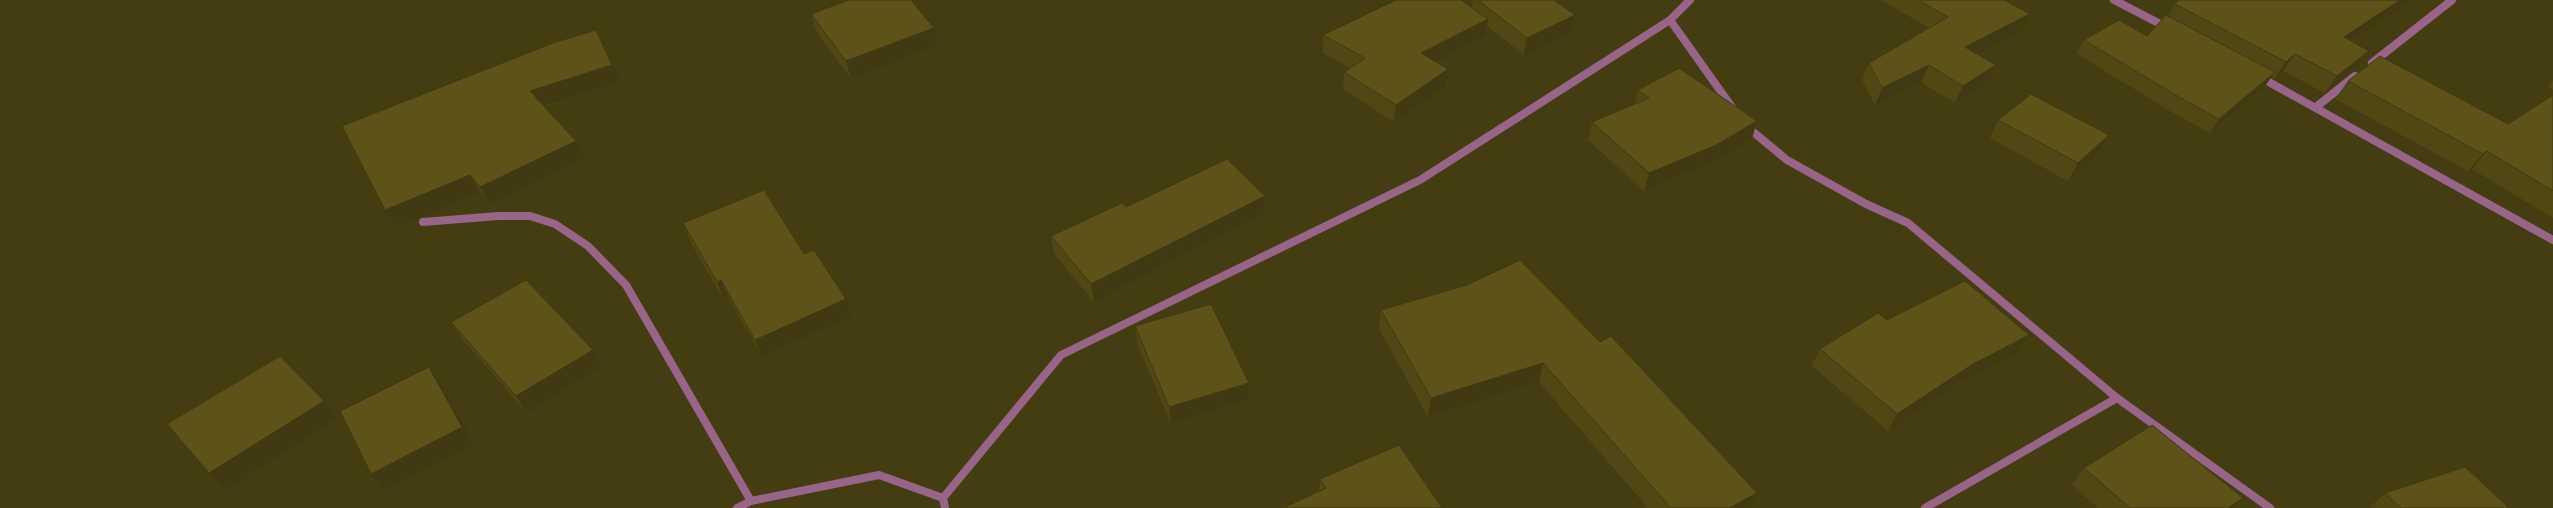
<svg xmlns="http://www.w3.org/2000/svg" width="2553" height="508" viewBox="0 0 2553 508" font-family="Montserrat,sans-serif">
  <rect width="100%" height="100%" fill="#453d12"/>
  <g fill="none" stroke-linecap="round" stroke-linejoin="round">
    <path stroke="#996489" stroke-width="8" d="M 2114,0 L 2168,28
      M 1670,20 L 1734,110
      M 2372,63 L 2452,0
      M 2260,77 L 2553,240
      M 2316,107 L 2355,76
      M 1746,126 L 1787,160 L 1866,204 L 1908,223 L 2117,398 L 2270,508
      M 423,222 L 498,216 L 530,216 L 555,224 L 588,246 L 626,285 L 751,501
      M 943,498 L 1061,355 L 1420,180 L 1670,20 L 1690,0
      M 737,508 L 751,501 L 879,475 L 943,498 L 945,508
      M 1925,508 L 2117,398"/>
  </g>
  <path fill="#504715" d="M 1473,0 L 1554,0 L 1572,33 L 1524,55 L 1487,26 L 1485,36 L 1436,62 L 1448,69 L 1446,87 L 1394,122 L 1343,89 L 1344,72 L 1350,68 L 1323,53 L 1323,35 L 1472,8 Z
    M 1881,0 L 2004,0 L 2022,32 L 1977,54 L 1987,83 L 1955,103 L 1921,82 L 1875,105 L 1862,80 L 1869,63 L 1929,28 Z
    M 2178,0 L 2413,0 L 2352,41 L 2357,68 L 2325,93 L 2283,71 L 2274,79 L 2271,77 L 2265,86 L 2210,133 L 2170,111 L 2077,54 L 2084,40 L 2147,36 L 2168,16 L 2175,4 Z
    M 811,14 L 934,28 L 938,45 L 851,79 L 816,31 Z
    M 2553,80 L 2553,90 L 2547,87 Z
    M 2348,81 L 2508,124 L 2553,95 L 2553,218 L 2472,169 L 2468,171 L 2335,99 Z
    M 620,82 L 544,107 L 585,158 L 491,205 L 481,192 L 397,228 L 385,210 L 342,126 Z
    M 1638,90 L 1752,139 L 1711,163 L 1644,191 L 1588,140 L 1592,122 L 1635,104 Z
    M 1998,120 L 2109,135 L 2099,153 L 2068,181 L 1990,138 Z
    M 1265,196 L 1265,213 L 1094,302 L 1054,254 L 1051,236 L 1126,207 Z
    M 683,223 L 804,254 L 852,316 L 762,357 L 729,298 L 724,300 L 690,241 Z
    M 1467,285 L 1750,508 L 1648,508 L 1539,382 L 1428,417 L 1379,329 L 1381,310 Z
    M 1887,320 L 2018,352 L 1963,381 L 1888,431 L 1812,366 L 1820,349 Z
    M 451,322 L 593,350 L 602,367 L 527,413 L 463,340 Z
    M 1135,326 L 1249,400 L 1171,424 L 1137,343 Z
    M 2084,468 L 2243,498 L 2234,508 L 2098,508 L 2072,485 Z
    M 1320,479 L 1442,508 L 1319,491 Z
    M 2385,493 L 2509,508 L 2369,508 Z"/>
  <path fill="#413911" d="M 2400,0 L 2413,0 L 2332,54 L 2344,37 Z
    M 2030,14 L 2022,32 L 1957,64 L 1965,47 Z
    M 1575,15 L 1572,33 L 1524,55 L 1527,38 Z
    M 1488,19 L 1485,36 L 1419,71 L 1421,53 Z
    M 934,28 L 938,45 L 851,79 L 846,61 Z
    M 2369,51 L 2357,68 L 2325,93 L 2337,76 Z
    M 2295,54 L 2283,71 L 2274,79 L 2286,62 Z
    M 612,65 L 620,82 L 538,108 L 530,91 Z
    M 1929,65 L 1921,82 L 1875,105 L 1882,88 Z
    M 1996,65 L 1987,83 L 1955,103 L 1963,86 Z
    M 1448,69 L 1446,87 L 1394,122 L 1396,105 Z
    M 2275,72 L 2265,86 L 2210,133 L 2219,119 Z
    M 1757,121 L 1752,139 L 1711,163 L 1644,191 L 1649,173 Z
    M 2109,135 L 2099,153 L 2068,181 L 2078,163 Z
    M 576,141 L 585,158 L 491,205 L 480,187 Z
    M 2487,151 L 2472,169 L 2468,171 L 2483,154 Z
    M 470,175 L 481,192 L 397,228 L 385,210 Z
    M 1265,196 L 1265,213 L 1094,302 L 1091,284 Z
    M 721,280 L 729,298 L 724,300 L 717,282 Z
    M 846,299 L 852,316 L 762,357 L 755,340 Z
    M 2029,335 L 2018,352 L 1963,381 L 1888,431 L 1897,414 L 1973,364 Z
    M 593,350 L 602,367 L 527,413 L 516,396 Z
    M 1543,363 L 1539,382 L 1428,417 L 1431,398 Z
    M 429,367 L 441,384 L 474,444 L 384,490 L 371,474 Z
    M 1249,383 L 1249,400 L 1171,424 L 1169,407 Z
    M 324,401 L 338,418 L 226,490 L 209,473 Z
    M 1757,493 L 1750,508 L 1729,508 Z
    M 2243,498 L 2234,508 L 2228,508 Z"/>
  <path fill="#5d5218" stroke="#413911" d="M 849,0 L 911,0 L 934,28 L 846,61 L 811,14 Z
    M 1396,0 L 1461,0 L 1488,19 L 1421,53 L 1448,69 L 1396,105 L 1344,72 L 1365,58 L 1323,35 Z
    M 1478,0 L 1554,0 L 1575,15 L 1527,38 Z
    M 1918,0 L 2004,0 L 2030,14 L 1965,47 L 1996,65 L 1963,86 L 1929,65 L 1882,88 L 1869,63 L 1948,17 Z
    M 2178,0 L 2400,0 L 2344,37 L 2369,51 L 2337,76 L 2295,54 L 2286,62 L 2175,4 Z
    M 2166,15 L 2275,72 L 2219,119 L 2179,97 L 2084,40 L 2119,20 L 2147,36 Z
    M 596,30 L 612,65 L 530,91 L 576,141 L 480,187 L 470,175 L 385,210 L 342,126 L 553,43 Z
    M 2380,56 L 2508,124 L 2553,95 L 2553,191 L 2487,151 L 2483,154 L 2348,81 Z
    M 1679,68 L 1757,121 L 1716,145 L 1649,173 L 1592,122 L 1649,98 L 1638,90 Z
    M 2031,94 L 2109,135 L 2078,163 L 1998,120 Z
    M 1227,159 L 1265,196 L 1091,284 L 1051,236 L 1122,203 L 1126,207 Z
    M 764,190 L 804,254 L 814,250 L 846,299 L 755,340 L 721,280 L 717,282 L 683,223 Z
    M 1520,260 L 1600,342 L 1611,336 L 1757,493 L 1729,508 L 1671,508 L 1543,363 L 1431,398 L 1381,310 L 1467,285 Z
    M 526,280 L 593,350 L 516,396 L 451,322 Z
    M 1965,281 L 2029,335 L 1973,364 L 1897,414 L 1820,349 L 1878,313 L 1887,320 Z
    M 1211,304 L 1249,383 L 1169,407 L 1135,326 Z
    M 280,356 L 324,401 L 209,473 L 167,424 Z
    M 429,367 L 462,427 L 371,474 L 340,411 Z
    M 2152,425 L 2243,498 L 2228,508 L 2130,508 L 2084,468 Z
    M 1399,445 L 1442,508 L 1283,508 L 1326,488 L 1320,479 Z
    M 2465,467 L 2509,508 L 2401,508 L 2385,493 Z"/>
</svg>
